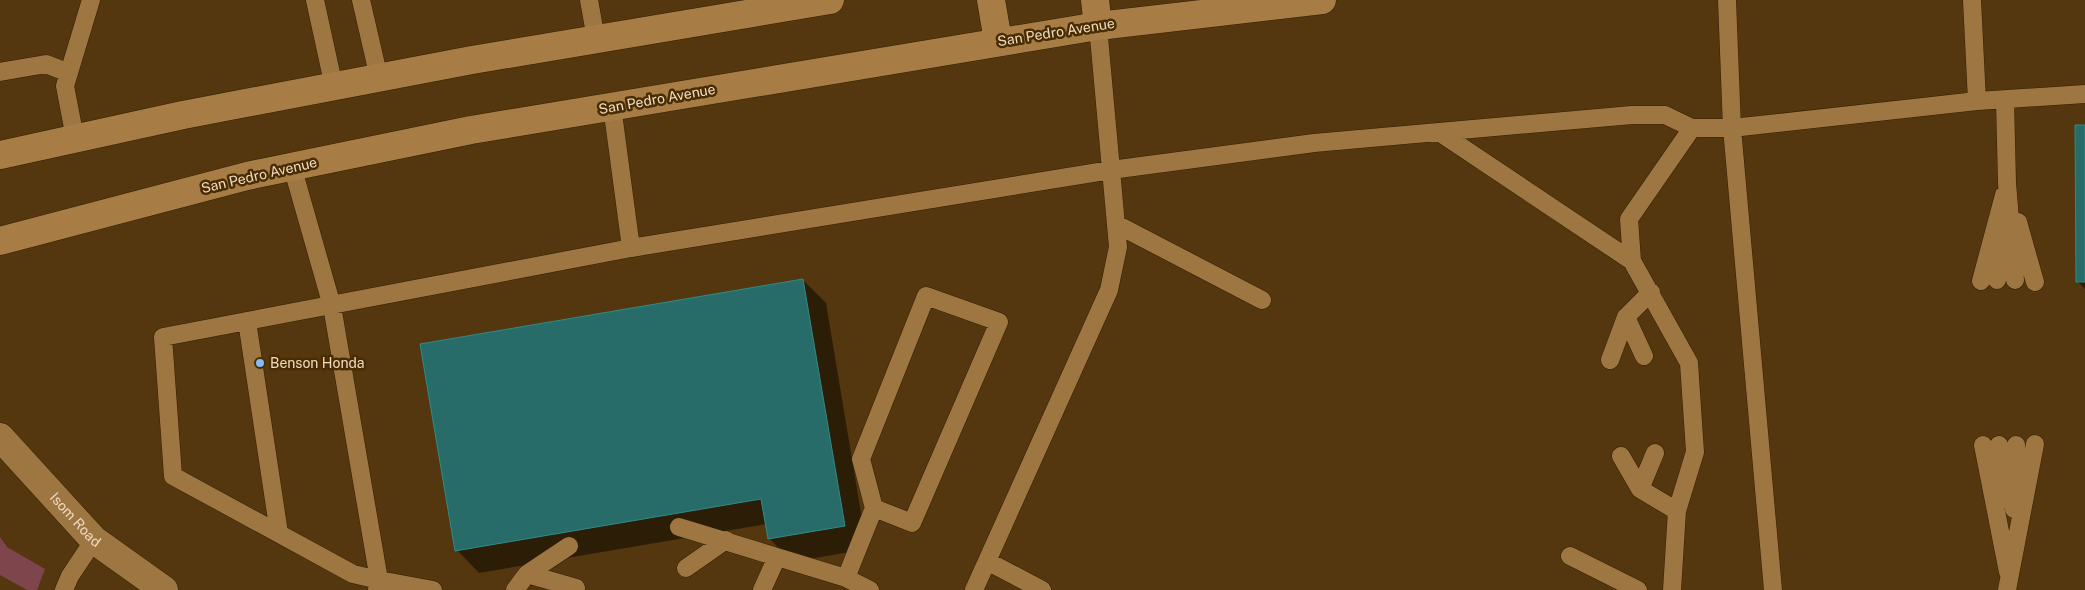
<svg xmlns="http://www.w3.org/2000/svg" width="2085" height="590" viewBox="0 0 2085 590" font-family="'Public Sans',sans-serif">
  <rect width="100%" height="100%" fill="#54370e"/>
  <path fill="#7e454c" d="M 0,537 L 7,547 L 45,569 L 37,590 L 27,590 L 0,575 Z"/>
  <path fill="#0007" d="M 2085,127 L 2085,289 L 2077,281 Z
    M 803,280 L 826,303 L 867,549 L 792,562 L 770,539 L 767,524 L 479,573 L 457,550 Z"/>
  <path fill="#286c6a" stroke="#308b88" d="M 2075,125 L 2085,125 L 2085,282 L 2076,282 Z
    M 803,279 L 845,526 L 768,539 L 761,499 L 455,551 L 420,344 Z"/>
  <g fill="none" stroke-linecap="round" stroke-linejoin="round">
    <g stroke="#342004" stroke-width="19">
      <path id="service" d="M 315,0 L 334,87
        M 361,0 L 379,78
        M 589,0 L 596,39
        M 1727,0 L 1732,128 L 1773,590
        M 1972,0 L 1977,101
        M 0,72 L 46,64 L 69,73
        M 2005,100 L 2007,183 L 2015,280
        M 1439,132 L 1632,261
        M 75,138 L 65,86 L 91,0
        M 292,166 L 332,306 L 379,580 L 433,590
        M 2018,222 L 2035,282
        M 1116,224 L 1262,300
        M 631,248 L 1111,170 L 1314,143 L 1632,115 L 1665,115 L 1692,128 L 1732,128 L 1977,101 L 2085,94
        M 1997,280 L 2002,235
        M 1981,281 L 2004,195
        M 1626,317 L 1651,292
        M 247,321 L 279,533
        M 1610,360 L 1626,317 L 1644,356
        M 1983,445 L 2008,572
        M 1999,445 L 2003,499
        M 1621,456 L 1640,489 L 1655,453
        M 1640,489 L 1677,511
        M 2014,509 L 2016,445
        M 679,527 L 777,557
        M 1570,556 L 1638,590
        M 987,561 L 1042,590
        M 686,568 L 726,540
        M 527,574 L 576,588
        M 846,578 L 874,508 L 912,523 L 999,322 L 926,296 L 861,459 L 874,508
        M 64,590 L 70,576 L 94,540
        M 377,590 L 379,580 L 353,574 L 173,476 L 163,337 L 631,248 L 612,106
        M 515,590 L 527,574 L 569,546
        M 762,590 L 777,557 L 846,578 L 870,590
        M 974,590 L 1109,290 L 1118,247 L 1098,26
        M 1672,590 L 1677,511 L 1695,452 L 1689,363 L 1632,261 L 1629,219 L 1692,128
        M 2007,590 L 2035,444"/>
    </g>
    <g stroke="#342004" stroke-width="29">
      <g id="tertiary">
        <path id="s1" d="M 0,437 L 94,540 L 164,590"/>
      </g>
    </g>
    <g stroke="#342004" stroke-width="29">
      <path id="primary" d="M 991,0 L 998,41
        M 1095,0 L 1098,26
        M 0,155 L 183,115 L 472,60 L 830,0
        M 0,241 L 247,176 L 471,130 L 1098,26 L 1322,0"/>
    </g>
    <use href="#service" stroke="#9e7642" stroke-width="18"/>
    <use href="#tertiary" stroke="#9e7642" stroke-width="28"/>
    <use href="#primary" stroke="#a87d45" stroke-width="28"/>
  </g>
  <circle fill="#83bcfb" stroke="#492d02" stroke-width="2" cx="260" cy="363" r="5"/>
  <g text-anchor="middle" stroke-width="5" stroke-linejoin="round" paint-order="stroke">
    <g font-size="14" fill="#f0dac0" stroke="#492d02">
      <text transform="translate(1056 32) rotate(-9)" y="5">San Pedro Avenue</text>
      <text transform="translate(657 99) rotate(-10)" y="5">San Pedro Avenue</text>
      <text transform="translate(259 175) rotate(-13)" y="5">San Pedro Avenue</text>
      <text dy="5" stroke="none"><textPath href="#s1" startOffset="112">Isom Road</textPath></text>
    </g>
    <g font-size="14" fill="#f0dac0" stroke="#492d02" text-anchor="start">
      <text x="270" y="368">Benson Honda</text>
    </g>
  </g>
</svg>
